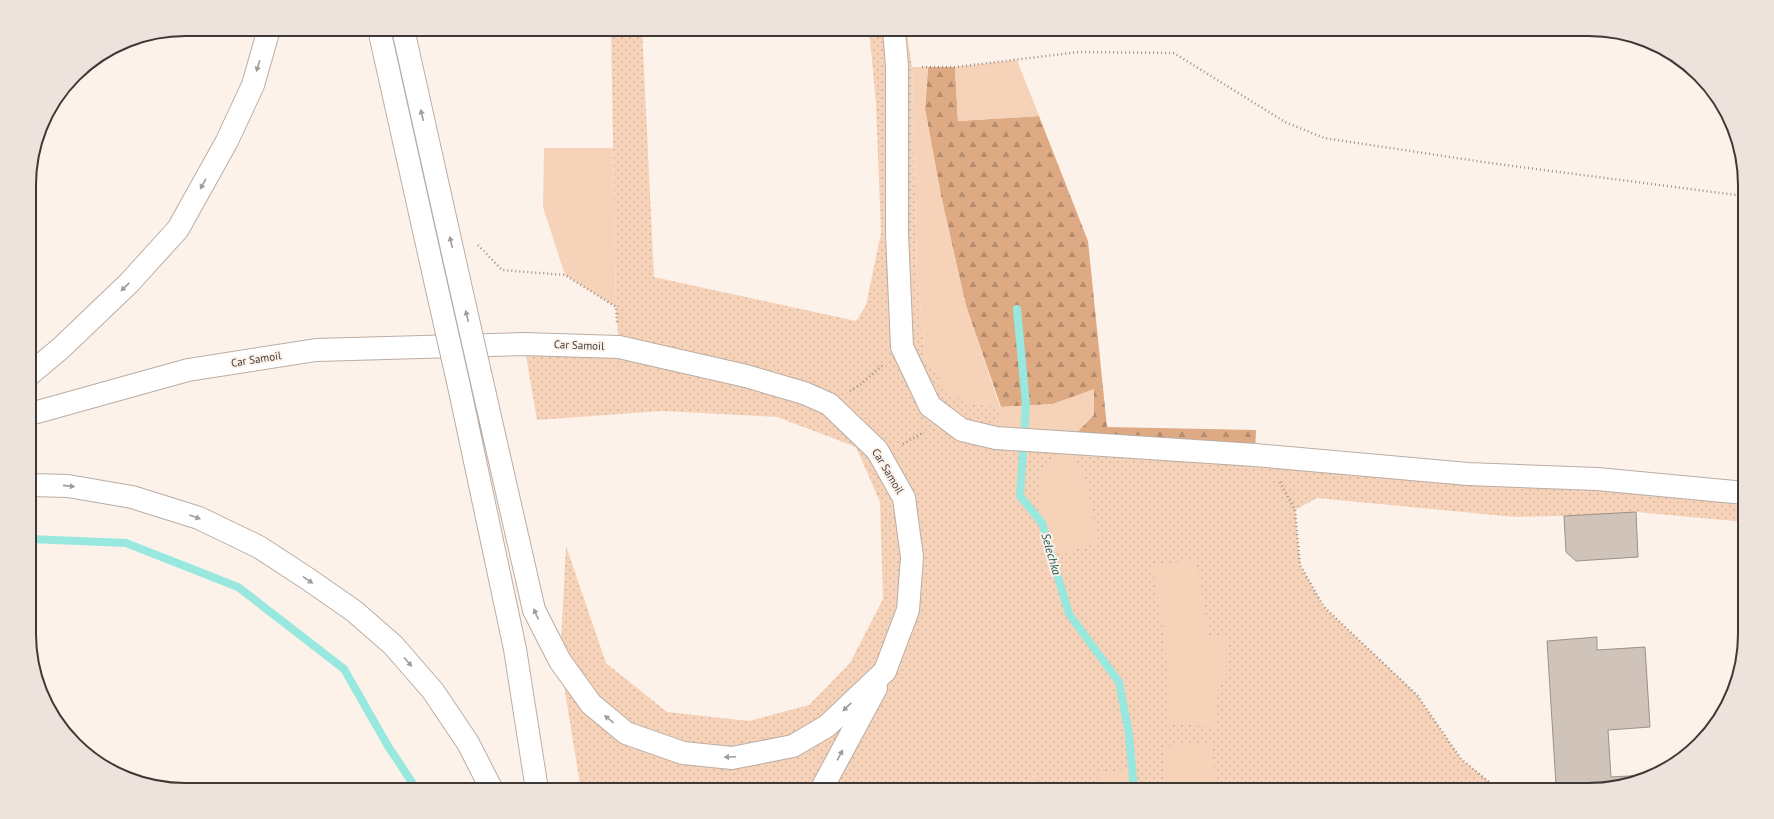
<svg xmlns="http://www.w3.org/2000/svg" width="1774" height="819" viewBox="0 0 1774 819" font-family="'PT Sans',sans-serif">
  <defs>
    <pattern id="grass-dots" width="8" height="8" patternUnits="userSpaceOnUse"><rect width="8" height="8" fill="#f6d2b8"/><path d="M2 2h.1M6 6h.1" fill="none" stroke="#d4b59f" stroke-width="1.8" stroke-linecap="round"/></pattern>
    <pattern id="forest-firs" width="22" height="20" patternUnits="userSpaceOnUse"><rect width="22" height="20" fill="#deaa84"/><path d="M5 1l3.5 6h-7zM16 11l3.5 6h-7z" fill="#b58b6d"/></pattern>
  </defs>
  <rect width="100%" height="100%" fill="#fdf2ea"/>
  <path fill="url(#grass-dots)" d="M 611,29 L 642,29 L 654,277 L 856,321 L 866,305 L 881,233 L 876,103 L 869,29 L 906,29 L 912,67 L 917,271 L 925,358 L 966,402 L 1001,407 L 996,438 L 1745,493 L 1745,522 L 1636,512 L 1564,516 L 1515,517 L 1317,498 L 1295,510 L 1300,565 L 1324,607 L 1417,695 L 1461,759 L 1499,790 L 1134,790 L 1132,770 L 1099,773 L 1098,790 L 1034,790 L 1036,775 L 1014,790 L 581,790 L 560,661 L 566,546 L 606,663 L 667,712 L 749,721 L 809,705 L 850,663 L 883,599 L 880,502 L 856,447 L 777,417 L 662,411 L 537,420 L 524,344 L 619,346 L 616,307 Z"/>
  <path fill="url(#forest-firs)" d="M 928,67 L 955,67 L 958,121 L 1039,116 L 1088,241 L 1107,427 L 1256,430 L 1255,455 L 1067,443 L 1093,390 L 1053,404 L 1001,407 L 966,306 L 941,196 L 925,109 Z"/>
  <path fill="#f6d2b8" d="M 1017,60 L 1039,116 L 958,121 L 955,67 Z
    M 912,67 L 928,67 L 925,109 L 941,196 L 966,306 L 1000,407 L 1053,404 L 1094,389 L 1094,415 L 1067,443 L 1085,478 L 1099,543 L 1051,555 L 1042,523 L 1040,470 L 1066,444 L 996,438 L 1000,407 L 966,402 L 948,392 L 925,358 L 917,271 Z
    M 544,148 L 613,148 L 616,307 L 565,275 L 543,207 Z
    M 1196,561 L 1209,635 L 1227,635 L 1226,681 L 1219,683 L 1215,727 L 1169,723 L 1168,679 L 1164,635 L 1152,564 Z
    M 1212,742 L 1215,783 L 1212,790 L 1165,790 L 1165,747 Z
    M 1132,769 L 1134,790 L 1098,790 L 1099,773 Z
    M 1037,774 L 1034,790 L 1014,790 Z"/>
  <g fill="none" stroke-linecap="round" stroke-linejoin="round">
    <path stroke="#98e8df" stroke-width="8" d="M 1017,309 L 1026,405 L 1020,496 L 1042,523 L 1069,614 L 1119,682 L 1129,734 L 1134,790
      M 30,539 L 126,543 L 238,587 L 344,669 L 388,746 L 417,790"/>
  </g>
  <path fill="#d0c3ba" stroke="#9c9087" d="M 1636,512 L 1638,557 L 1576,561 L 1566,552 L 1564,516 Z
    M 1597,637 L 1597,650 L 1645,647 L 1650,727 L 1608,730 L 1611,777 L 1646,775 L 1646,778 L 1639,782 L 1599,790 L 1596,790 L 1595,782 L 1556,785 L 1547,641 Z"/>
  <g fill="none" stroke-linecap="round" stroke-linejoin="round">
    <g stroke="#baada4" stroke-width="24">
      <path id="secondary" d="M 894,29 L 897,66 L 897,234 L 902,347 L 930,406 L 962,430 L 996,438 L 1255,455 L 1468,474 L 1597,479 L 1745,493
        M 30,414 L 188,370 L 316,350 L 524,344 L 619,347 L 746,376 L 804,393 L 829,404 L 877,450 L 904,498 L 912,557 L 908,610 L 885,671"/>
    </g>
    <g stroke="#baada4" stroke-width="24">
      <path id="primary" d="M 379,29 L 435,280
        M 403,29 L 459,280
        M 30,374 L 61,348 L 129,283 L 178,229 L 227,141 L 253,85 L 269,29
        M 459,386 L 515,649 L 537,790
        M 485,395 L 534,610 L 560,661 L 591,704 L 626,733 L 683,753 L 732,758 L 793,746 L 827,726 L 885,671
        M 30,485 L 68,486 L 132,497 L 199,518 L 259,547 L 308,579 L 354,611 L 393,645 L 433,691 L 468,743 L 492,790
        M 821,790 L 876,688"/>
    </g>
    <path stroke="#99918b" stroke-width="2.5" stroke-dasharray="1 3" stroke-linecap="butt" d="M 922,67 L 955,67 L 1079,52 L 1174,53 L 1285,122 L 1324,138 L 1490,163 L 1744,196
      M 478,245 L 502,270 L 565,275 L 616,307 L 617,322
      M 850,391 L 861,384 L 884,364
      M 903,444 L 924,432
      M 1280,482 L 1295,510 L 1300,565 L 1324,607 L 1417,695 L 1461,759 L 1499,790"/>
    <use href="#secondary" stroke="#fff" stroke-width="22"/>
    <use href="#primary" stroke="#fff" stroke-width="22"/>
    <g stroke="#baada4" stroke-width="24" stroke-linecap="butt">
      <path id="primary-bridge" d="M 435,280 L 459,386
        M 459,280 L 485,395"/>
    </g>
    <use href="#primary-bridge" stroke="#fff" stroke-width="22"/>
  </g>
  <defs><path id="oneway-solid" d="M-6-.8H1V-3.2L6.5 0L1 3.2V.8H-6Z"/></defs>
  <g fill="#9f9c9a">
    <use href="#oneway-solid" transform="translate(258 66) rotate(107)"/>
    <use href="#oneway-solid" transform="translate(422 115) rotate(-103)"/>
    <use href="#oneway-solid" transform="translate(203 184) rotate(119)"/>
    <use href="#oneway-solid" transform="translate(451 242) rotate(-103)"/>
    <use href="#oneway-solid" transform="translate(125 287) rotate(136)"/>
    <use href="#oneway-solid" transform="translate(467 316) rotate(-103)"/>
    <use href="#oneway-solid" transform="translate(69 486) rotate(6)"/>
    <use href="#oneway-solid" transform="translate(195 517) rotate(20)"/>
    <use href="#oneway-solid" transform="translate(308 580) rotate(34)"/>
    <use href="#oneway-solid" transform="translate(536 614) rotate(-114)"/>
    <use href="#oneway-solid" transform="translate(408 662) rotate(49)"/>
    <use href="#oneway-solid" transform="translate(847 707) rotate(136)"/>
    <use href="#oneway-solid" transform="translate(609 719) rotate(-141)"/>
    <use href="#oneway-solid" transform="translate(840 755) rotate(-62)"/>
    <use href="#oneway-solid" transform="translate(730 757) rotate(178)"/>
  </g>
  <g text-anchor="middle" stroke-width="4" stroke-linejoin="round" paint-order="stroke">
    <g font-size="11" fill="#3f3935" stroke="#fdf2ea">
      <text transform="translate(579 345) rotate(2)" y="4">Car Samoil</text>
      <text transform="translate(256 359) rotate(-9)" y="4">Car Samoil</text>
      <text transform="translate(888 471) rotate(59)" y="4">Car Samoil</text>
    </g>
    <g font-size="12" font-style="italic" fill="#1b5d57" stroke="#fdf2ea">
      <text transform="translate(1051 554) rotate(74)" y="4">Selechka</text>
    </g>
  </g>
  <path d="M0 0H1774V819H0ZM185 36H1589A149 149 0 0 1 1738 185V634A149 149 0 0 1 1589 783H185A149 149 0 0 1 36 634V185A149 149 0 0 1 185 36Z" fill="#eee3dc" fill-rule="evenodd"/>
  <path fill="none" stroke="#3f3935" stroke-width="2" d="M185 36H1589A149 149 0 0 1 1738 185V634A149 149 0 0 1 1589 783H185A149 149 0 0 1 36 634V185A149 149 0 0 1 185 36Z"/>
</svg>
